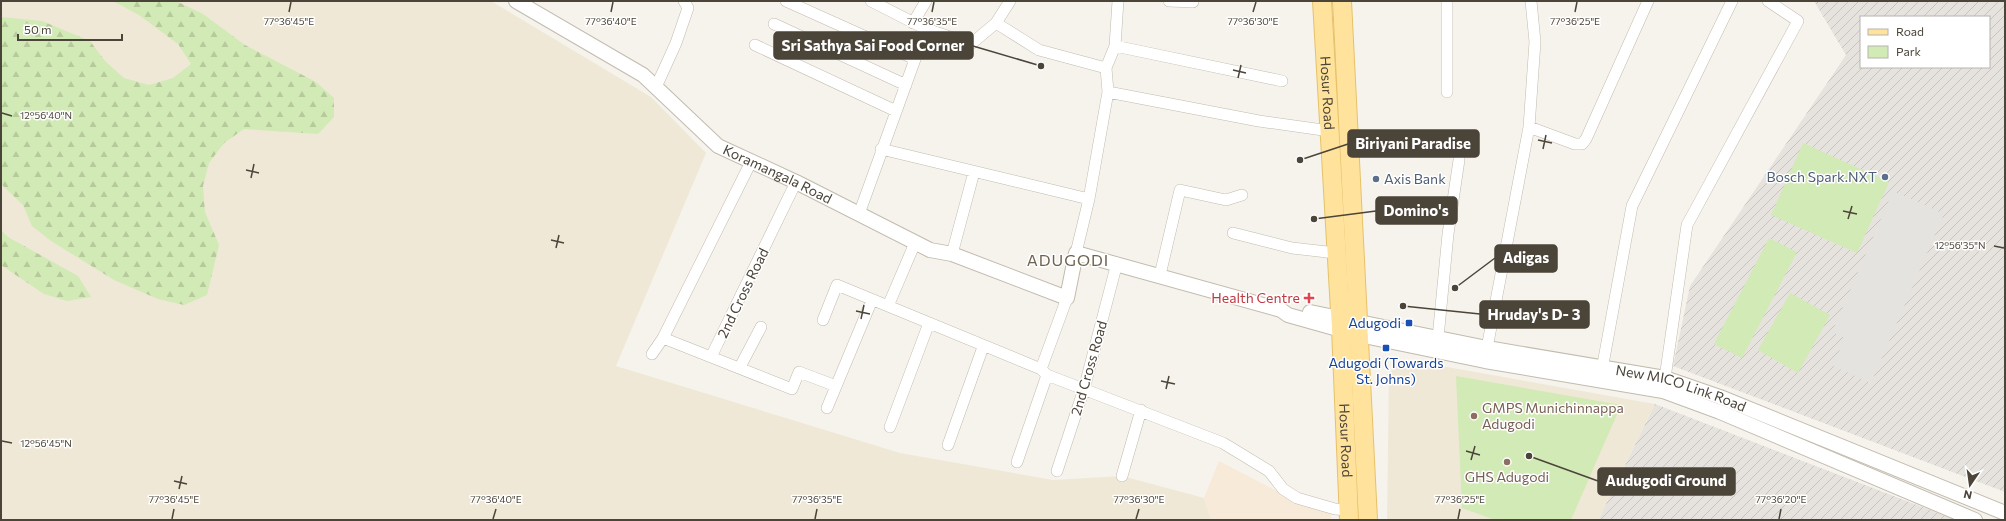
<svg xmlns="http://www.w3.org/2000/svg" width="2006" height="521" viewBox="0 0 2006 521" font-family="Commissioner,sans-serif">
  <defs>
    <pattern id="industrial-furrows" width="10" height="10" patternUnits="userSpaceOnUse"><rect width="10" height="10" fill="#e6e2dd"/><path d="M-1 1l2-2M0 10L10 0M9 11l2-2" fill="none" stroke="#c7c3be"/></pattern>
    <pattern id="forest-firs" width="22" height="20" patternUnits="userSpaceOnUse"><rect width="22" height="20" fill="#d2eab5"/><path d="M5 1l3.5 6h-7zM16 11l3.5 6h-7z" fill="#b6ca9c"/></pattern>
  </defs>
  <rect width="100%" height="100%" fill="#f6f3ec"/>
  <path fill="#f7ead8" d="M 1219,461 L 1294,500 L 1331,511 L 1331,520 L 1211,520 L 1204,498 Z"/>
  <path fill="url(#industrial-furrows)" fill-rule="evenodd" d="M 1814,1 L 2005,1 L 2005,492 L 1673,366 L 1690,286 L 1846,55 ZM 1861,17 L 1989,17 L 1989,67 L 1861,67 Z
    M 1655,404 L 1956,520 L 1598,520 Z"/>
  <path fill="#efe8d6" d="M 1,1 L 491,1 L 651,97 L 706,153 L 616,366 L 900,453 L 1053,480 L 1122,476 L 1204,498 L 1211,520 L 1,520 Z
    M 1402,361 L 1447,367 L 1655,404 L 1598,520 L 1387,520 L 1389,373 Z"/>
  <path fill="#d2eab5" d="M 1803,143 L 1889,182 L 1857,253 L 1771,215 Z
    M 1769,238 L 1797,252 L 1742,358 L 1714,344 Z
    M 1790,293 L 1830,315 L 1798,373 L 1758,350 Z
    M 1456,376 L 1621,405 L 1571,520 L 1495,520 L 1462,508 Z"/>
  <path fill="url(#forest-firs)" d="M 113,1 L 176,1 L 203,14 L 245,45 L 316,82 L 334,98 L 334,117 L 318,134 L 244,129 L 224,143 L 209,163 L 203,186 L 205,212 L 219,245 L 207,295 L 184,305 L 158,299 L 114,280 L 51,241 L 32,226 L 23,205 L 1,184 L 1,17 L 42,21 L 90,41 L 105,61 L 124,78 L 149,85 L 173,78 L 191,64 L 178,44 L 139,15 Z
    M 1,230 L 8,237 L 78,276 L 91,297 L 67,301 L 44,294 L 1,265 Z"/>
  <path fill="#e5e3e0" d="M 1893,191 L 1944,214 L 1871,383 L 1833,366 L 1845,338 L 1832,332 Z"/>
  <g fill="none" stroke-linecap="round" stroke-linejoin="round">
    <g stroke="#c2bbae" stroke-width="12">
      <path id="minor" d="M 786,1 L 915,59
        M 1169,1 L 1193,2
        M 1447,1 L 1447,92
        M 913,23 L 926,1
        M 996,23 L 1039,50 L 1106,68
        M 774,24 L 906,85
        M 926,29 L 971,44 L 996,23 L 1010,1
        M 755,45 L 896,111
        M 1115,46 L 1282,81
        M 656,87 L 676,43 L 688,8 L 684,1
        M 1108,92 L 1259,121 L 1330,131
        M 1529,127 L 1575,144 L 1582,144 L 1586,139 L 1648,1
        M 881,149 L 1089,199
        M 859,214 L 926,29 L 871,1
        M 1233,233 L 1292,248 L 1336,253
        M 1076,253 L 1089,199 L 1108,92 L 1106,68 L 1115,46 L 1118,1
        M 952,254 L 974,172
        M 1160,275 L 1180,190 L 1226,200 L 1242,195
        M 888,306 L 915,243
        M 823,320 L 837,285 L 1041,369 L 1047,375 L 1223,443 L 1269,471 L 1283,489 L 1297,498 L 1335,509 L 1349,510
        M 663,338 L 711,357 L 796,182
        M 1438,338 L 1448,234 L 1459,160
        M 1487,348 L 1529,127 L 1535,42 L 1531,1
        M 652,354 L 663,338 L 751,162
        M 711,357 L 792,389 L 799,372 L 836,386
        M 740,367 L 761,327
        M 1041,369 L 1067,298
        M 1601,375 L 1632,206 L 1732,1
        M 1664,385 L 1687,225 L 1798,21 L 1768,1
        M 827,408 L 872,300
        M 890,427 L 929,323
        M 948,445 L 983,347
        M 1017,462 L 1047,375
        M 1057,471 L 1084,389 L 1117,263
        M 1122,476 L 1141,410"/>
    </g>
    <g stroke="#c2bbae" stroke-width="16">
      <g id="tertiary">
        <path id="s1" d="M 516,1 L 643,75 L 718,146 L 796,182 L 930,250 L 952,254 L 1067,298 L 1076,253 L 1281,310 L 1288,315 L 1359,335 L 1485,361 L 1663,391 L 1720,412 L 1975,520"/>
        <path id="s2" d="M 1310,312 L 1487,348 L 1665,378 L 1720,397 L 2005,513"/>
      </g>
    </g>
    <g stroke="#e6c16a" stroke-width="20">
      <g id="primary">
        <path id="s3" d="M 1322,1 L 1341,328 L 1349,520"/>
        <path d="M 1342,1 L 1368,520"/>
      </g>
    </g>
    <use href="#minor" stroke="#fff" stroke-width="11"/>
    <use href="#tertiary" stroke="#fff" stroke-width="14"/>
    <use href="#primary" stroke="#ffe39c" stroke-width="18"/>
  </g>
  <path fill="none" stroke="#4b4439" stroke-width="1.5" d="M 289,12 L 291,2M 611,12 L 613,2M 932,12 L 934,2M 1253,12 L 1256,2M 1575,12 L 1577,2M 1233,70 L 1246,73M 1238,78 L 1241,65M 2,113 L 12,116M 1538,140 L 1552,143M 1543,149 L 1546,135M 246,170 L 259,173M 251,178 L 254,164M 1843,211 L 1857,214M 1848,219 L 1852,206M 551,240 L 564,243M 1994,246 L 2004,248M 556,248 L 559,235M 856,311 L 870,314M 861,319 L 864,305M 1161,381 L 1175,384M 1166,389 L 1169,376M 2,441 L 12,443M 1466,451 L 1480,455M 1471,460 L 1475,446M 174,481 L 187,484M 179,489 L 182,476M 172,519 L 174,509M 493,519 L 496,509M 815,519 L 817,509M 1136,519 L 1139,509M 1458,519 L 1460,509M 1779,519 L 1781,509"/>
  <g fill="#5c6f8a" stroke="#fff" stroke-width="1.5">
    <circle cx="1885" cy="177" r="4"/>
    <circle cx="1376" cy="179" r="4"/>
  </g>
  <path fill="#e0444e" stroke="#fff" stroke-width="1.5" d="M1307 292h4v4h4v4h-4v4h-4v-4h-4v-4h4z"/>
  <g fill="#1a4fb4" stroke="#fff" stroke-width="1.5">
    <rect x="1405" y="319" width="8" height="8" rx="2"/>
    <rect x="1382" y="344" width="8" height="8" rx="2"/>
  </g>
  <g fill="#8d6e63" stroke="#fff" stroke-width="1.5">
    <circle cx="1474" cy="416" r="4"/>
    <circle cx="1507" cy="462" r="4"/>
  </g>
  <g text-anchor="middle" stroke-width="3" stroke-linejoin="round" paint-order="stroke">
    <g font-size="14" fill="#4b4439" stroke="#fff">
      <text dy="5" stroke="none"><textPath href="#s3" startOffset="92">Hosur Road</textPath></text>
      <text dy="5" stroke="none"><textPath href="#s1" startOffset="316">Koramangala Road</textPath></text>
      <text transform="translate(743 293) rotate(-64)" y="5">2nd Cross Road</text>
      <text transform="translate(1089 368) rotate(-74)" y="5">2nd Cross Road</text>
      <text dy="5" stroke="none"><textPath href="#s2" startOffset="379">New MICO Link Road</textPath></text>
      <text dy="5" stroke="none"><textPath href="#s3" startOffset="440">Hosur Road</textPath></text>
    </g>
    <g font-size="14" fill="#4e5e75" stroke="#fff" text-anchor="end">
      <text x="1877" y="182">Bosch Spark.NXT</text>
      <text x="1384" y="184" text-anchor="start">Axis Bank</text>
    </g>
    <g font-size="14" fill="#be3a42" stroke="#fff" text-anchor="end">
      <text x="1300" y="303">Health Centre</text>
    </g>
    <g font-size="14" fill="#164399" stroke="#fff" text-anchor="end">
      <text x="1401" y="328">Adugodi</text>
      <text x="1386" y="368" text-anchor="middle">Adugodi (Towards<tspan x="1386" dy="16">St. Johns)</tspan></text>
    </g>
    <g font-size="14" fill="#785e54" stroke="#fff" text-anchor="start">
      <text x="1482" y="413">GMPS Munichinnappa<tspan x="1482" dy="16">Adugodi</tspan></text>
      <text x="1507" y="482" text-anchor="middle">GHS Adugodi</text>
    </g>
    <g font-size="16" letter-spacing="1" fill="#6e6250" stroke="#fff">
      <text x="1068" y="266">ADUGODI</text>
    </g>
  </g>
  <g font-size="10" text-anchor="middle" fill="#4b4439" stroke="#fff" stroke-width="3" stroke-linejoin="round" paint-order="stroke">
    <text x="289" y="25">77°36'45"E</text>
    <text x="611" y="25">77°36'40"E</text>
    <text x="932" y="25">77°36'35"E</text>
    <text x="1253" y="25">77°36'30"E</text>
    <text x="1575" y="25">77°36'25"E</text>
    <text x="46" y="119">12°56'40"N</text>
    <text x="1960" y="249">12°56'35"N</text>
    <text x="46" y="447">12°56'45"N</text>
    <text x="174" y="503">77°36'45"E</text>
    <text x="496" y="503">77°36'40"E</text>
    <text x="817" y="503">77°36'35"E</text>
    <text x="1139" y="503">77°36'30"E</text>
    <text x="1460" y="503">77°36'25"E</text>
    <text x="1781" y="503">77°36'20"E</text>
  </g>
  <path fill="none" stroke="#4b4439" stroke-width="1.5" d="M1041 66L973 46M1300 160L1348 144M1314 219L1376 211M1455 288L1495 258M1403 306L1480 314M1529 456L1598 481"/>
  <g fill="#4b4439" stroke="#fff" stroke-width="1.5">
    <circle cx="1041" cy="66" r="4"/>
    <circle cx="1300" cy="160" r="4"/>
    <circle cx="1314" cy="219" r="4"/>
    <circle cx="1455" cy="288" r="4"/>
    <circle cx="1403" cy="306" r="4"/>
    <circle cx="1529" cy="456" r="4"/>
  </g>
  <g fill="#4b4439" stroke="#4b4439" stroke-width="1.5">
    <rect x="774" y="32" width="199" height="27" rx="4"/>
    <rect x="1348" y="130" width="131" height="27" rx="4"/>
    <rect x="1376" y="197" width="81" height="27" rx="4"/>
    <rect x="1495" y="245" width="62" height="27" rx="4"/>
    <rect x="1480" y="301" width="109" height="27" rx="4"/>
    <rect x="1598" y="468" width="137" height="27" rx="4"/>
  </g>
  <g font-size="15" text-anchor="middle" font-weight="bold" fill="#fff">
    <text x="873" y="51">Sri Sathya Sai Food Corner</text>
    <text x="1413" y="149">Biriyani Paradise</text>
    <text x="1416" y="216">Domino's</text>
    <text x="1526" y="263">Adigas</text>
    <text x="1534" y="320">Hruday's D- 3</text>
    <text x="1666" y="486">Audugodi Ground</text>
  </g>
  <rect width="2006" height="521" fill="none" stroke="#4b4439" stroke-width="4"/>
  <rect x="1860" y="16" width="130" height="52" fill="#ffffff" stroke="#b7b4b0"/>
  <rect x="1868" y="29" width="20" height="6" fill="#ffe39c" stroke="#b7b4b0"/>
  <text x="1896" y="36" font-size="12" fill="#4b4439">Road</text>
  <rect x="1868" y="46" width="20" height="12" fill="#d2eab5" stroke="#b7b4b0"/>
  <text x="1896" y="56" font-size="12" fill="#4b4439">Park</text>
  <g transform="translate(1970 485) rotate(193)" stroke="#ffffff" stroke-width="3" paint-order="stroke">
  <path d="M0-3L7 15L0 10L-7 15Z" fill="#4b4439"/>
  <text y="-6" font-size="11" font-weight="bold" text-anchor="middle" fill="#4b4439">N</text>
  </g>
  <path d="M18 34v6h104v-6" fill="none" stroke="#4b4439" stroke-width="2"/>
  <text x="24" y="34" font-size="12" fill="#4b4439" stroke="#ffffff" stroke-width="3" paint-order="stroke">50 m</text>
</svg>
